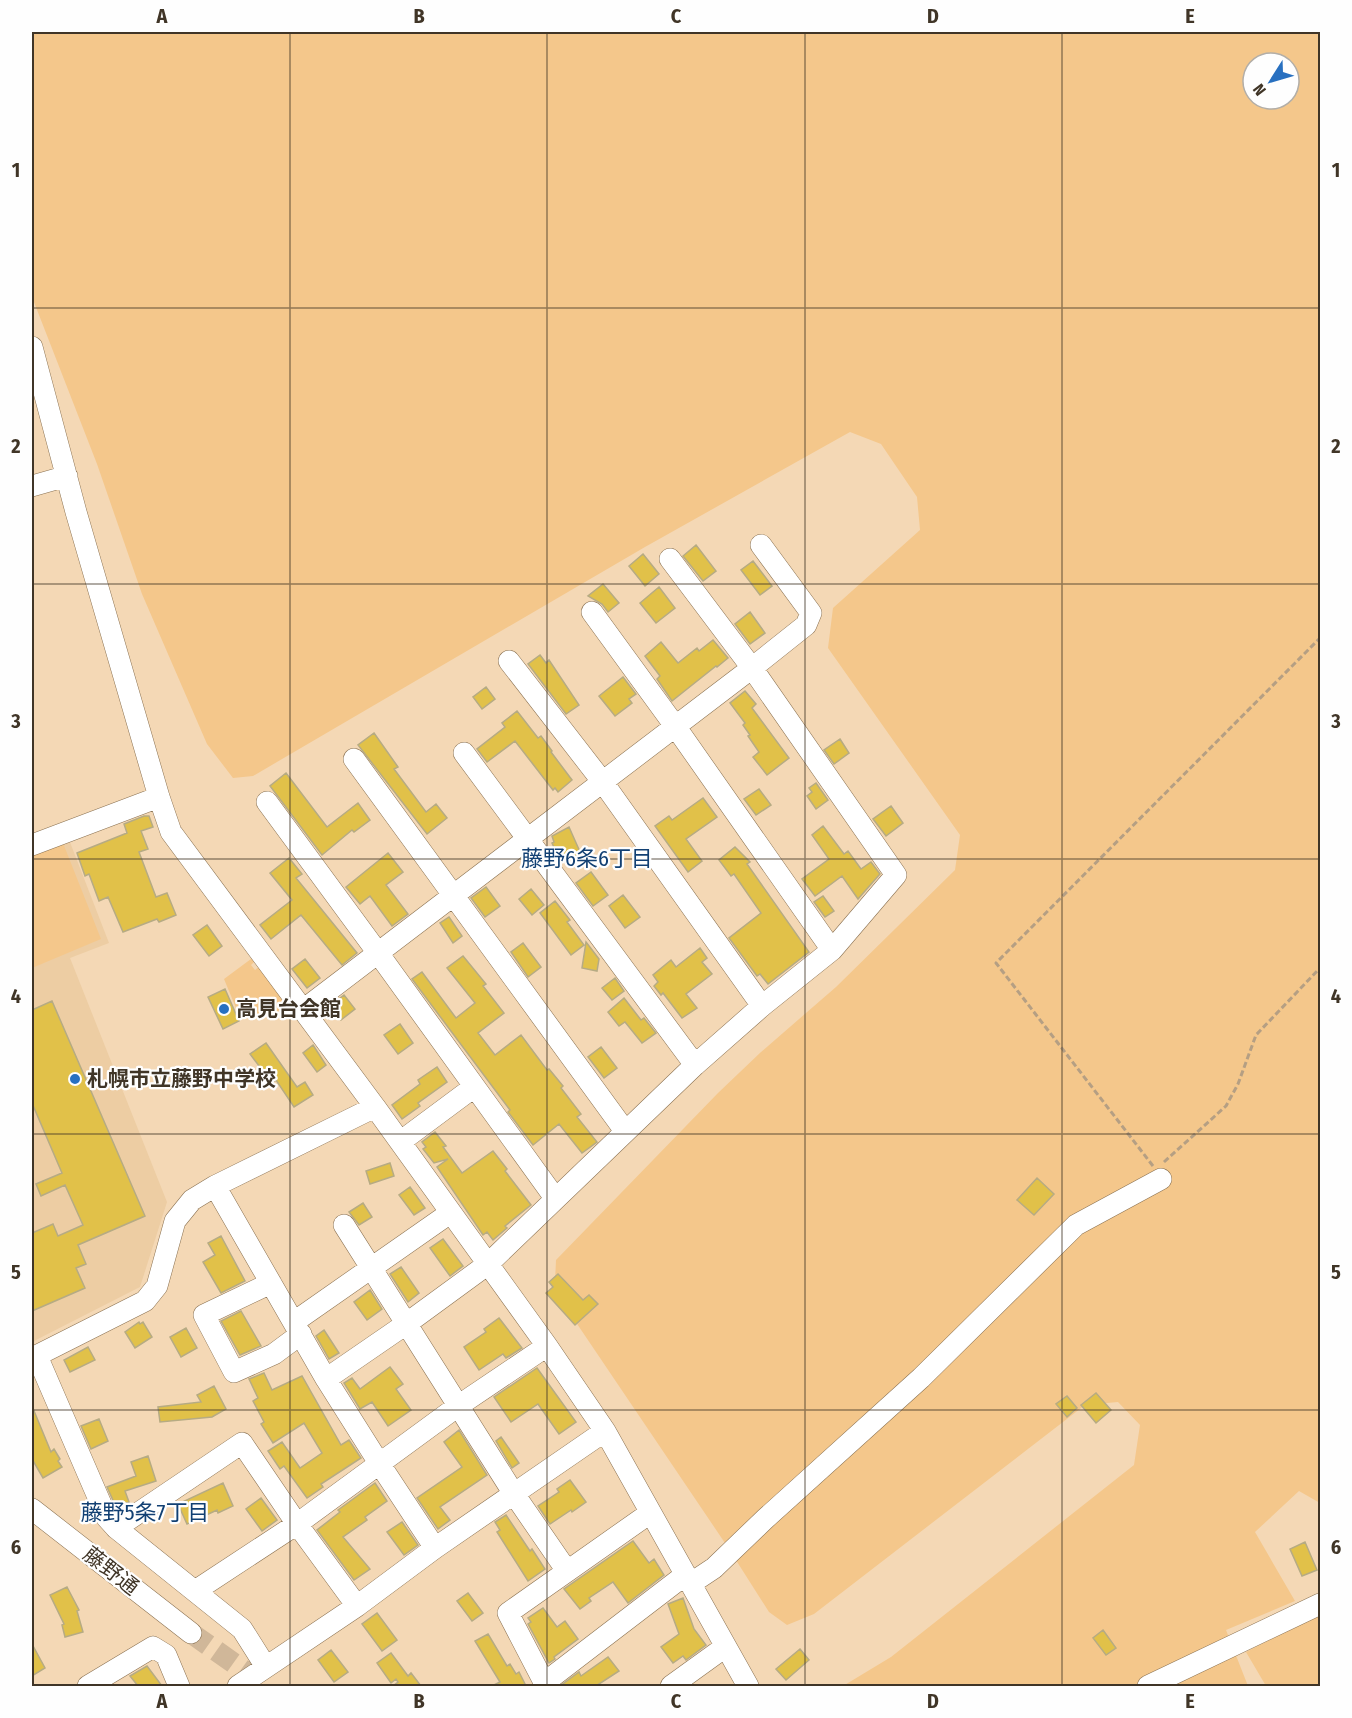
<svg xmlns="http://www.w3.org/2000/svg" width="1352" height="1718" viewBox="0 0 1352 1718" font-family="'Fira Sans Condensed','Noto Sans JP',sans-serif">
  <rect width="100%" height="100%" fill="#f4d8b5"/>
  <path fill="#edcda3" d="M 68,837 L 109,943 L 70,958 L 167,1202 L 140,1287 L 32,1342 L 32,851 Z"/>
  <path fill="#f4c78b" fill-rule="evenodd" d="M 32,32 L 1320,32 L 1320,1503 L 1299,1491 L 1255,1532 L 1295,1601 L 1226,1630 L 1248,1686 L 843,1686 L 891,1657 L 1134,1465 L 1140,1425 L 1118,1402 L 1085,1405 L 814,1614 L 787,1625 L 769,1612 L 727,1546 L 569,1312 L 555,1282 L 556,1260 L 718,1093 L 761,1052 L 836,987 L 955,870 L 960,835 L 828,648 L 833,608 L 920,530 L 917,497 L 881,444 L 850,432 L 645,547 L 253,776 L 233,778 L 207,744 L 142,594 L 97,464 L 32,297 ZM 1253,63 L 1289,63 L 1289,99 L 1253,99 Z
    M 63,843 L 101,939 L 32,968 L 32,855 Z
    M 255,956 L 257,959 L 251,965 L 255,970 L 261,965 L 293,1007 L 241,1020 L 224,979 Z
    M 1320,1614 L 1320,1686 L 1266,1686 L 1246,1652 Z"/>
  <path fill="#e1c149" stroke="#b6ab83" stroke-width="1.5" d="M 696,545 L 716,571 L 703,581 L 683,556 Z
    M 643,554 L 659,574 L 645,586 L 629,566 Z
    M 753,561 L 772,586 L 760,595 L 741,570 Z
    M 603,584 L 619,603 L 608,612 L 602,604 L 588,596 Z
    M 659,587 L 675,608 L 656,623 L 640,603 Z
    M 750,612 L 765,633 L 750,644 L 735,624 Z
    M 713,640 L 728,658 L 717,667 L 716,666 L 672,701 L 657,679 L 660,676 L 645,656 L 661,642 L 678,663 L 697,648 L 699,651 Z
    M 540,655 L 546,663 L 549,660 L 579,705 L 566,714 L 528,664 Z
    M 623,677 L 636,694 L 629,699 L 632,703 L 615,716 L 599,696 Z
    M 486,687 L 495,699 L 482,709 L 473,697 Z
    M 745,691 L 756,704 L 752,708 L 789,758 L 767,775 L 753,757 L 759,752 L 748,736 L 750,735 L 743,725 L 745,723 L 730,703 Z
    M 517,711 L 538,738 L 541,736 L 552,751 L 551,752 L 572,780 L 558,792 L 555,788 L 553,790 L 515,741 L 487,762 L 477,749 L 505,727 L 502,723 Z
    M 374,733 L 398,767 L 394,769 L 426,812 L 436,804 L 447,818 L 427,834 L 358,745 Z
    M 840,739 L 849,753 L 834,764 L 824,750 Z
    M 286,773 L 327,827 L 358,803 L 370,820 L 354,832 L 352,830 L 322,855 L 270,786 Z
    M 816,783 L 828,800 L 816,809 L 807,796 L 812,792 L 809,788 Z
    M 759,789 L 771,805 L 756,815 L 744,799 Z
    M 703,798 L 717,817 L 686,839 L 702,861 L 688,872 L 655,826 L 669,816 L 672,820 Z
    M 891,806 L 903,823 L 886,836 L 873,819 Z
    M 144,816 L 149,816 L 153,827 L 141,831 L 148,849 L 139,852 L 156,897 L 167,893 L 176,915 L 159,922 L 157,919 L 123,932 L 108,897 L 99,901 L 89,874 L 85,876 L 77,853 L 127,833 L 124,824 Z
    M 823,826 L 844,854 L 848,851 L 861,869 L 871,862 L 880,874 L 858,899 L 842,876 L 815,896 L 802,879 L 829,859 L 812,835 Z
    M 569,827 L 581,854 L 561,862 L 552,843 L 554,842 L 552,836 Z
    M 735,847 L 750,862 L 747,864 L 809,952 L 768,984 L 760,974 L 757,976 L 729,938 L 761,913 L 734,874 L 731,876 L 719,860 Z
    M 388,853 L 403,872 L 386,885 L 408,914 L 392,926 L 370,896 L 360,904 L 346,887 Z
    M 289,858 L 302,874 L 296,878 L 357,953 L 342,965 L 301,915 L 271,939 L 260,925 L 292,900 L 270,873 Z
    M 591,872 L 608,895 L 593,906 L 576,883 Z
    M 486,887 L 500,906 L 485,917 L 471,898 Z
    M 531,889 L 544,905 L 532,915 L 519,899 Z
    M 623,895 L 640,917 L 625,928 L 609,906 Z
    M 823,896 L 834,911 L 825,917 L 814,902 Z
    M 555,901 L 570,920 L 567,922 L 584,945 L 571,955 L 540,913 Z
    M 449,917 L 462,936 L 453,943 L 440,923 Z
    M 207,925 L 222,946 L 209,956 L 193,935 Z
    M 586,942 L 599,959 L 597,971 L 582,968 Z
    M 523,943 L 541,967 L 528,977 L 511,952 Z
    M 700,948 L 707,958 L 702,962 L 712,974 L 686,994 L 697,1008 L 682,1018 L 663,993 L 661,995 L 654,986 L 658,982 L 653,975 L 671,960 L 676,967 Z
    M 463,956 L 486,984 L 483,986 L 504,1013 L 478,1033 L 495,1055 L 521,1035 L 547,1070 L 549,1069 L 563,1086 L 561,1088 L 581,1114 L 577,1117 L 597,1142 L 582,1153 L 559,1124 L 533,1145 L 508,1112 L 510,1110 L 412,979 L 422,972 L 456,1018 L 475,1003 L 447,968 Z
    M 305,959 L 320,978 L 307,988 L 292,969 Z
    M 615,978 L 624,991 L 612,1000 L 602,988 Z
    M 225,989 L 239,1021 L 223,1029 L 208,997 Z
    M 344,995 L 355,1009 L 341,1020 L 330,1006 Z
    M 624,998 L 641,1020 L 644,1018 L 656,1033 L 642,1043 L 625,1022 L 619,1026 L 608,1012 Z
    M 52,1001 L 145,1216 L 78,1245 L 86,1264 L 76,1268 L 85,1288 L 32,1311 L 32,1233 L 53,1224 L 58,1236 L 83,1225 L 65,1185 L 41,1196 L 36,1184 L 62,1173 L 32,1103 L 32,1010 Z
    M 400,1024 L 413,1043 L 398,1054 L 384,1035 Z
    M 266,1043 L 297,1087 L 305,1082 L 313,1095 L 294,1107 L 276,1080 L 272,1083 L 250,1054 Z
    M 313,1045 L 326,1065 L 317,1072 L 303,1053 Z
    M 601,1047 L 617,1068 L 604,1078 L 588,1057 Z
    M 437,1067 L 447,1082 L 418,1103 L 420,1106 L 402,1119 L 392,1105 L 420,1084 L 418,1080 Z
    M 435,1132 L 446,1146 L 443,1147 L 462,1173 L 493,1151 L 507,1169 L 505,1171 L 531,1205 L 505,1226 L 507,1228 L 493,1240 L 487,1232 L 483,1235 L 437,1167 L 448,1159 L 434,1163 L 423,1149 L 426,1147 L 422,1142 Z
    M 390,1163 L 394,1176 L 370,1184 L 366,1171 Z
    M 1037,1178 L 1054,1194 L 1034,1215 L 1017,1200 Z
    M 410,1187 L 425,1208 L 414,1215 L 399,1195 Z
    M 363,1203 L 372,1217 L 359,1225 L 349,1212 Z
    M 221,1236 L 245,1281 L 221,1293 L 203,1262 L 215,1255 L 208,1243 Z
    M 443,1239 L 463,1266 L 450,1276 L 430,1248 Z
    M 401,1267 L 419,1293 L 408,1302 L 390,1274 Z
    M 558,1274 L 583,1300 L 589,1295 L 598,1304 L 575,1325 L 546,1293 L 553,1287 L 549,1282 Z
    M 370,1290 L 382,1309 L 367,1320 L 354,1302 Z
    M 241,1311 L 261,1346 L 240,1355 L 221,1321 Z
    M 499,1318 L 522,1348 L 506,1358 L 503,1354 L 479,1370 L 464,1347 L 486,1332 L 484,1329 Z
    M 139,1322 L 140,1324 L 143,1322 L 152,1337 L 135,1348 L 125,1332 Z
    M 186,1328 L 197,1348 L 181,1357 L 170,1337 Z
    M 324,1330 L 339,1353 L 329,1359 L 316,1336 Z
    M 88,1347 L 95,1360 L 70,1372 L 64,1360 Z
    M 390,1367 L 403,1384 L 396,1389 L 411,1410 L 388,1426 L 372,1402 L 360,1409 L 344,1383 L 352,1378 L 360,1389 Z
    M 537,1368 L 576,1422 L 559,1434 L 538,1404 L 511,1422 L 494,1397 Z
    M 264,1373 L 272,1390 L 302,1376 L 341,1445 L 349,1440 L 361,1458 L 321,1484 L 323,1487 L 307,1498 L 284,1466 L 280,1469 L 268,1451 L 282,1442 L 300,1468 L 322,1453 L 304,1423 L 273,1443 L 261,1424 L 264,1422 L 253,1401 L 258,1398 L 249,1379 Z
    M 214,1386 L 226,1409 L 212,1417 L 160,1422 L 158,1407 L 201,1402 L 197,1395 Z
    M 1096,1393 L 1111,1410 L 1096,1423 L 1081,1405 Z
    M 1067,1396 L 1077,1408 L 1067,1417 L 1056,1404 Z
    M 32,1406 L 51,1452 L 54,1449 L 60,1459 L 58,1461 L 62,1467 L 43,1478 L 32,1459 Z
    M 99,1419 L 108,1441 L 91,1449 L 81,1426 Z
    M 459,1430 L 487,1475 L 440,1507 L 450,1520 L 438,1529 L 417,1498 L 462,1467 L 444,1442 Z
    M 501,1437 L 519,1463 L 512,1468 L 496,1441 Z
    M 148,1456 L 156,1481 L 125,1491 L 129,1502 L 116,1507 L 107,1487 L 136,1476 L 131,1462 Z
    M 570,1480 L 586,1502 L 572,1512 L 571,1510 L 550,1524 L 538,1506 L 559,1492 L 557,1489 Z
    M 223,1483 L 233,1506 L 218,1513 L 217,1510 L 187,1524 L 178,1504 Z
    M 375,1483 L 387,1501 L 365,1517 L 367,1520 L 343,1537 L 370,1569 L 354,1580 L 317,1530 L 340,1512 L 338,1510 Z
    M 261,1498 L 277,1520 L 262,1531 L 246,1509 Z
    M 506,1515 L 530,1551 L 532,1549 L 545,1569 L 528,1581 L 497,1532 L 500,1530 L 495,1522 Z
    M 402,1522 L 418,1545 L 404,1555 L 387,1532 Z
    M 633,1541 L 649,1563 L 654,1559 L 664,1575 L 628,1603 L 613,1582 L 589,1598 L 591,1601 L 580,1609 L 564,1589 Z
    M 1305,1542 L 1317,1570 L 1302,1576 L 1290,1549 Z
    M 67,1587 L 79,1610 L 77,1611 L 83,1632 L 65,1637 L 62,1625 L 64,1624 L 50,1595 Z
    M 468,1593 L 483,1613 L 472,1621 L 457,1601 Z
    M 683,1598 L 694,1629 L 706,1645 L 686,1660 L 683,1656 L 673,1663 L 661,1647 L 679,1634 L 668,1604 Z
    M 543,1608 L 557,1627 L 565,1621 L 578,1639 L 554,1657 L 555,1659 L 549,1663 L 528,1624 L 531,1622 L 528,1618 Z
    M 377,1613 L 397,1640 L 382,1651 L 362,1624 Z
    M 1103,1630 L 1116,1648 L 1106,1655 L 1093,1638 Z
    M 488,1634 L 507,1666 L 510,1664 L 516,1674 L 519,1672 L 526,1686 L 492,1686 L 500,1682 L 475,1641 Z
    M 32,1644 L 45,1668 L 32,1676 Z
    M 800,1649 L 809,1660 L 786,1680 L 776,1669 Z
    M 331,1650 L 348,1672 L 334,1682 L 318,1660 Z
    M 391,1653 L 408,1676 L 411,1673 L 421,1686 L 393,1686 L 398,1682 L 396,1679 L 391,1683 L 377,1663 Z
    M 608,1657 L 619,1671 L 596,1686 L 560,1686 L 579,1672 L 581,1676 Z
    M 147,1666 L 162,1686 L 138,1686 L 130,1676 Z"/>
  <g fill="none" stroke-linecap="round" stroke-linejoin="round">
    <path stroke="#d0b799" stroke-width="21" stroke-dasharray="21 10" stroke-linecap="butt" d="M 191,1633 L 266,1686"/>
    <g stroke="#8a7151" stroke-width="22">
      <path id="minor" d="M 32,347 L 76,512 L 159,797 L 171,832 L 375,1107
        M 32,486 L 67,476
        M 670,559 L 752,668 L 806,625 L 811,613 L 761,545
        M 592,612 L 675,726 L 832,950
        M 509,661 L 602,781 L 762,1006
        M 464,753 L 695,1065
        M 354,759 L 625,1131
        M 267,802 L 378,953 L 555,1198
        M 32,845 L 159,797
        M 303,1010 L 752,668 L 896,875 L 832,950 L 762,1006 L 695,1065 L 488,1264 L 406,1324 L 326,1379
        M 400,1142 L 474,1087
        M 215,1186 L 326,1379 L 379,1463 L 435,1548
        M 344,1225 L 514,1494 L 567,1571
        M 271,1283 L 204,1315 L 234,1372 L 274,1354 L 301,1334
        M 294,1322 L 450,1213
        M 37,1356 L 107,1518 L 116,1528 L 242,1629 L 266,1667
        M 32,1358 L 145,1301 L 157,1286 L 175,1221 L 192,1200 L 215,1186 L 375,1107 L 547,1346 L 605,1431 L 748,1686
        M 32,1509 L 191,1633
        M 116,1528 L 242,1443 L 297,1524 L 357,1606
        M 690,1584 L 714,1568 L 765,1519 L 921,1378 L 1076,1225 L 1161,1179
        M 195,1591 L 297,1524 L 458,1406 L 547,1346
        M 544,1683 L 685,1575
        M 88,1686 L 153,1647 L 166,1655 L 179,1686
        M 238,1686 L 357,1606 L 435,1548 L 605,1431
        M 546,1686 L 508,1613 L 650,1513
        M 671,1686 L 725,1647
        M 1148,1686 L 1320,1604"/>
    </g>
    <path stroke="#b59f83" stroke-width="3" stroke-dasharray="6 3" stroke-linecap="butt" d="M 1164,1162 L 1226,1106 L 1238,1084 L 1256,1035 L 1320,968
      M 1153,1166 L 996,963 L 1320,638"/>
    <use href="#minor" stroke="#fff" stroke-width="21"/>
  </g>
  <path fill="none" stroke="#403527" stroke-width="1.5" stroke-opacity="0.55" d="M 290,32 L 290,1686M 547,32 L 547,1686M 805,32 L 805,1686M 1062,32 L 1062,1686M 32,308 L 1320,308M 32,584 L 1320,584M 32,859 L 1320,859M 32,1134 L 1320,1134M 32,1410 L 1320,1410"/>
  <g fill="#2870c0" stroke="#fefefe" stroke-width="2">
    <circle cx="224" cy="1009" r="6"/>
    <circle cx="75" cy="1079" r="6"/>
  </g>
  <g text-anchor="middle" stroke-width="4.5" stroke-linejoin="round" paint-order="stroke">
    <g font-size="21" font-weight="bold" fill="#403527" stroke="#fefefe" text-anchor="start">
      <text x="236" y="1016">高見台会館</text>
      <text x="87" y="1086">札幌市立藤野中学校</text>
    </g>
    <g font-size="21" fill="#403527" stroke="#fefefe">
      <text transform="translate(111 1571) rotate(38)" y="7">藤野通</text>
    </g>
    <g font-size="22" fill="#124073" stroke="#fefefe">
      <text x="587" y="866">藤野6条6丁目</text>
      <text x="145" y="1520">藤野5条7丁目</text>
    </g>
  </g>
  <rect width="1352" height="1718" fill="none" stroke="#fefefe" stroke-width="66"/>
  <g transform="translate(1271 81) rotate(233)"><circle r="28" fill="#fefefe" stroke="#b2aea8" stroke-width="1.5"/>
  <path d="M0-4.5L10 22L0 15L-10 22Z" fill="#2870c0"/>
  <text y="-9" font-size="16" font-weight="bold" text-anchor="middle" fill="#403527">N</text>
  </g>
  <rect x="33" y="33" width="1286" height="1652" fill="none" stroke="#403527" stroke-width="2"/>
  <g font-size="20" text-anchor="middle" font-weight="bold" fill="#403527">
    <text x="162" y="23">A</text>
    <text x="419" y="23">B</text>
    <text x="676" y="23">C</text>
    <text x="933" y="23">D</text>
    <text x="1190" y="23">E</text>
    <text x="16" y="177">1</text>
    <text x="1336" y="177">1</text>
    <text x="16" y="453">2</text>
    <text x="1336" y="453">2</text>
    <text x="16" y="728">3</text>
    <text x="1336" y="728">3</text>
    <text x="16" y="1003">4</text>
    <text x="1336" y="1003">4</text>
    <text x="16" y="1279">5</text>
    <text x="1336" y="1279">5</text>
    <text x="16" y="1554">6</text>
    <text x="1336" y="1554">6</text>
    <text x="162" y="1708">A</text>
    <text x="419" y="1708">B</text>
    <text x="676" y="1708">C</text>
    <text x="933" y="1708">D</text>
    <text x="1190" y="1708">E</text>
  </g>
</svg>
